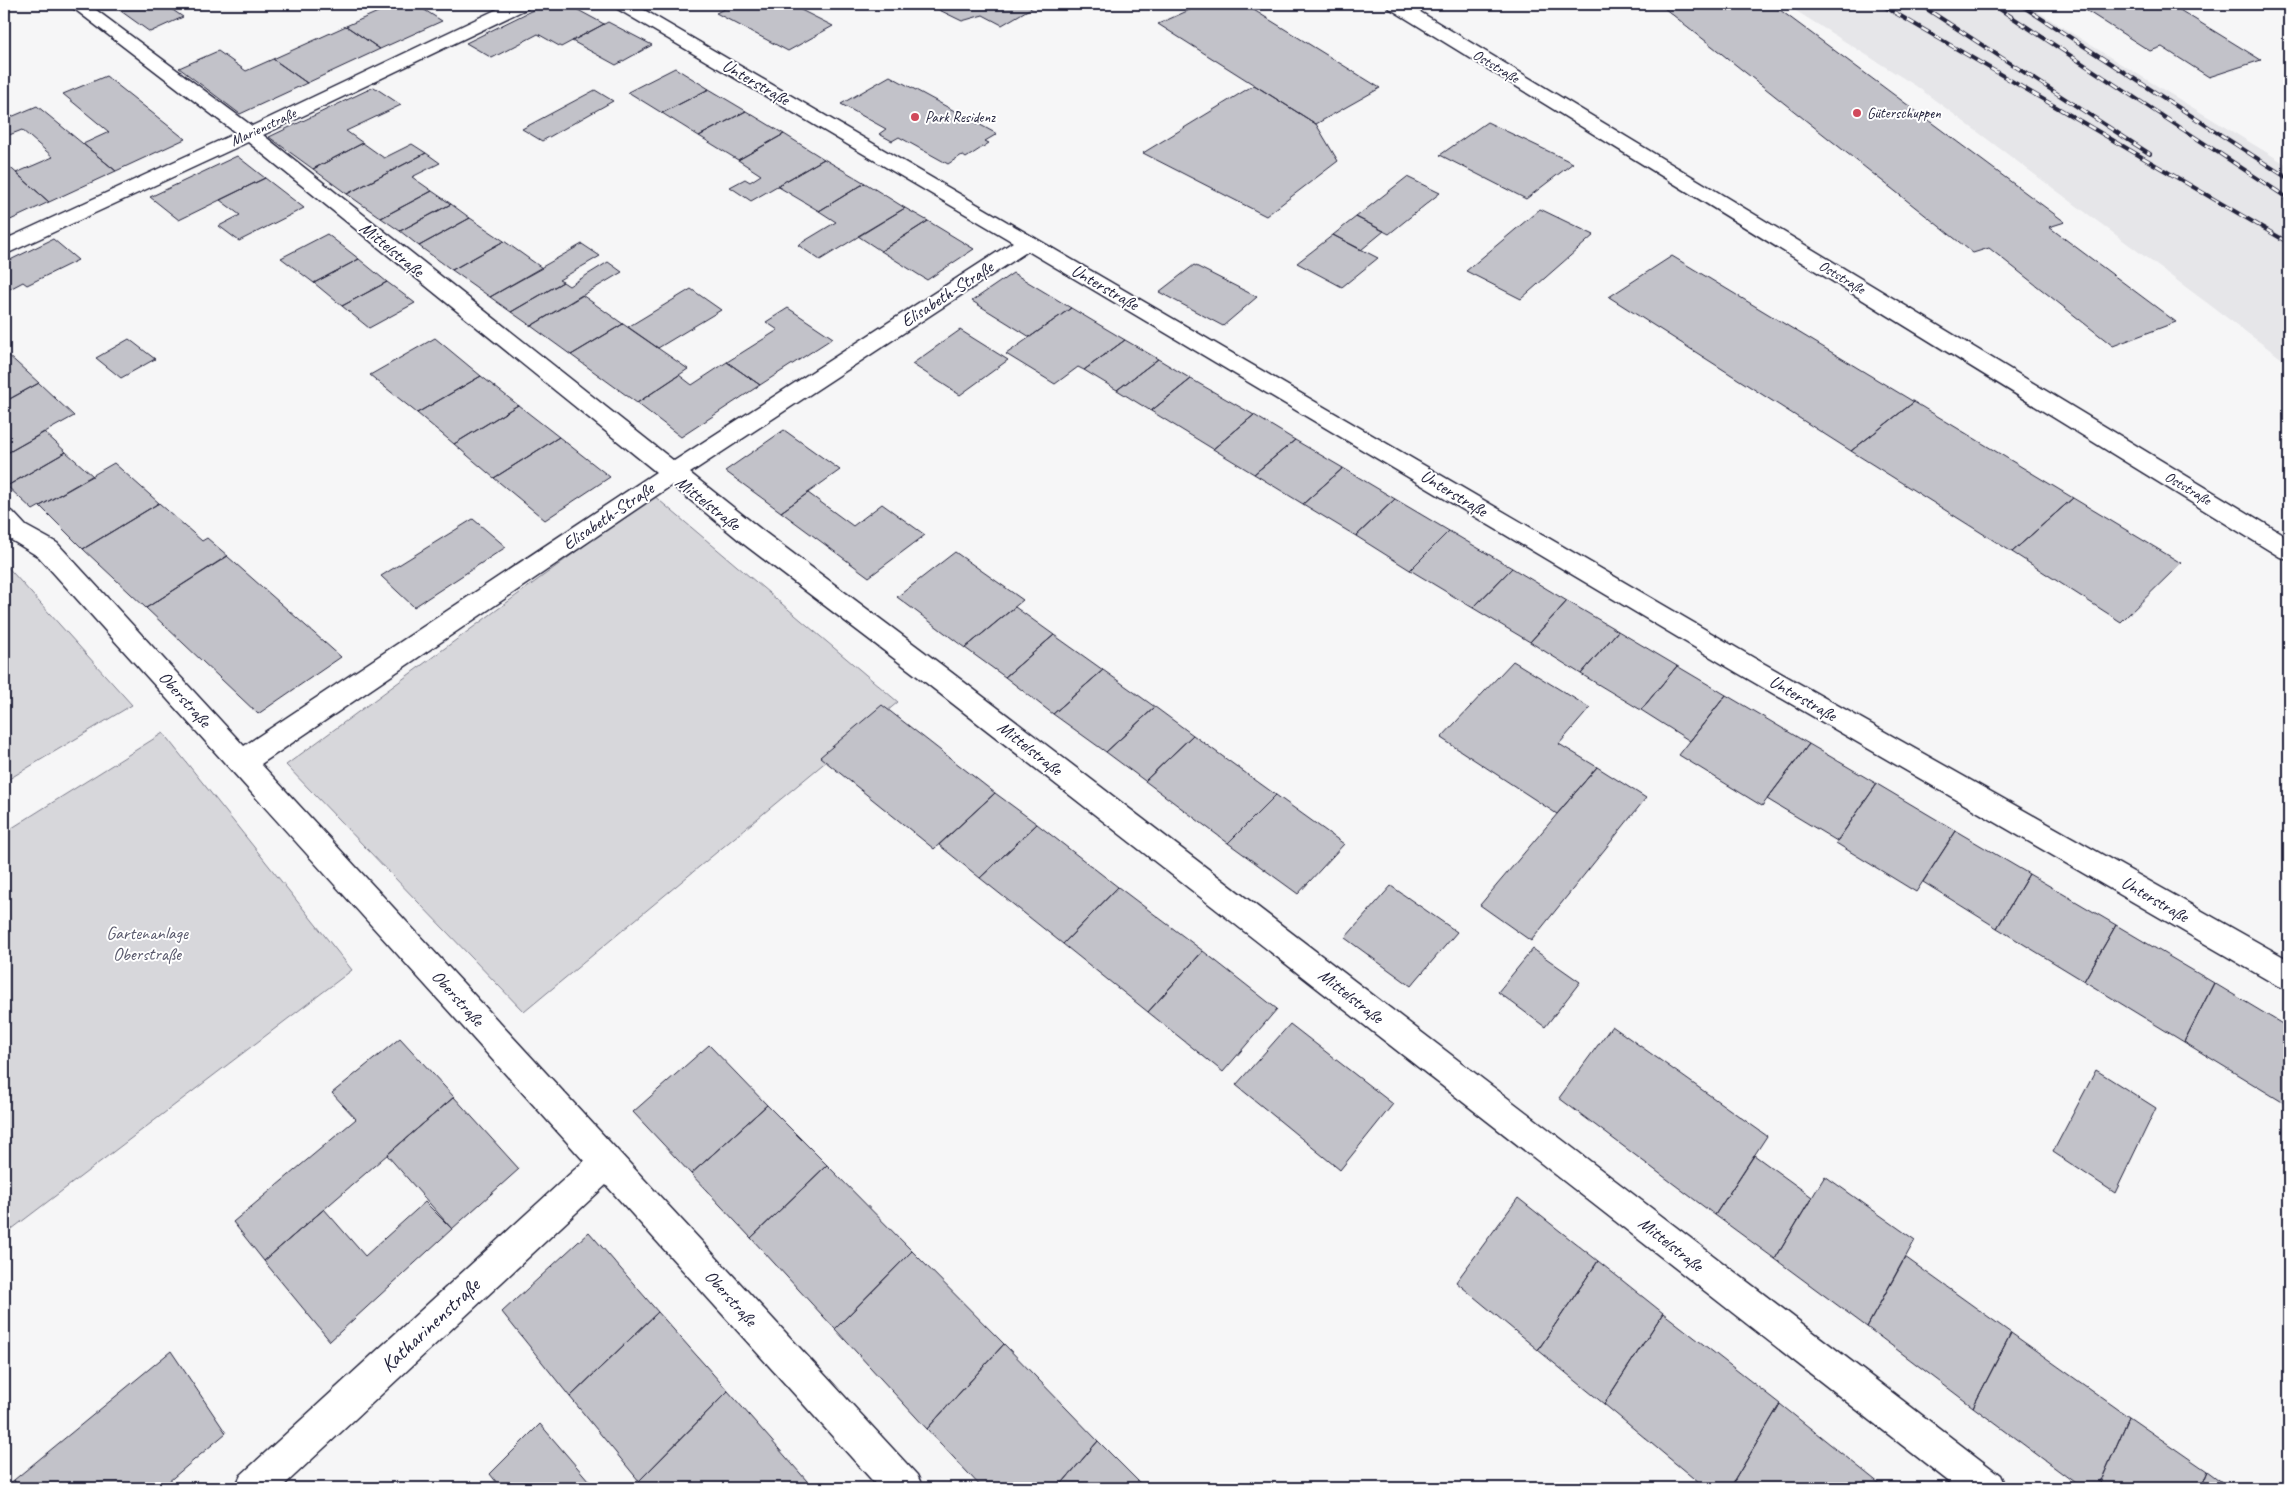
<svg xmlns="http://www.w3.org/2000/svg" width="2293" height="1492" viewBox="0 0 2293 1492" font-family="Caveat,sans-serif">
  <rect width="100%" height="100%" fill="#f6f6f7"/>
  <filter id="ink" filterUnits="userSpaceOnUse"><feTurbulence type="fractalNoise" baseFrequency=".02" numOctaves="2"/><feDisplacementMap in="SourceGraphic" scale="10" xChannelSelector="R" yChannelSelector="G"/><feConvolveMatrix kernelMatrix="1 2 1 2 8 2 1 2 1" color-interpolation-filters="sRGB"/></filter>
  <g filter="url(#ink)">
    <path fill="#e6e6e9" d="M 1785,4 L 2026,4 L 2116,61 L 2289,166 L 2289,364 L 1916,86 Z"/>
    <path fill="#d7d7db" stroke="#7c7c8b" d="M 653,495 L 898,702 L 524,1012 L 286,765 Z
      M 4,563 L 132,705 L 4,782 Z
      M 163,733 L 352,970 L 4,1235 L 4,833 Z"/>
    <path fill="#c2c2c9" stroke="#22223b" d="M 111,4 L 164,4 L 183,17 L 150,32 Z
      M 396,4 L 415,4 L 442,21 L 380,49 L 346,26 Z
      M 545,4 L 567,4 L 604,24 L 561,47 L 538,34 L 492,58 L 466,43 Z
      M 734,4 L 789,4 L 833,26 L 788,51 L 716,13 Z
      M 927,4 L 1038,4 L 1002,25 L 983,15 L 962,21 Z
      M 1203,4 L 1244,4 L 1380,88 L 1316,124 L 1158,24 Z
      M 1659,4 L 1772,4 L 2065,222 L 2049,227 L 2176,322 L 2113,346 L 1989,248 L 1973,253 Z
      M 2076,4 L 2170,4 L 2261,60 L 2209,77 L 2162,47 L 2150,51 Z
      M 608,22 L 652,45 L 616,65 L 572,41 Z
      M 346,26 L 380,49 L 307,83 L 273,59 Z
      M 218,51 L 246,71 L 273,59 L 307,83 L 240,114 L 179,68 Z
      M 675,68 L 709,89 L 662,113 L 628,92 Z
      M 106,76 L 185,139 L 116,171 L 83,144 L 109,132 L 63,94 Z
      M 890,76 L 997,134 L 985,141 L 989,143 L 966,158 L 962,155 L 948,164 L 899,137 L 892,141 L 879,134 L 886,129 L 841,104 Z
      M 1254,85 L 1316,124 L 1338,161 L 1266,216 L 1143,153 Z
      M 374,87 L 401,105 L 346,131 L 363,143 L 313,169 L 269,137 Z
      M 709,89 L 746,111 L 699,136 L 662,113 Z
      M 595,90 L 613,101 L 542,141 L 522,129 Z
      M 37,106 L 116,171 L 49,202 L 16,173 L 53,157 L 22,130 L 4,137 L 4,120 Z
      M 746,111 L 784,134 L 738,160 L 699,136 Z
      M 1487,122 L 1573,163 L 1526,199 L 1440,155 Z
      M 784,134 L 824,159 L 751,201 L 730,187 L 745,179 L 750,182 L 761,175 L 738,160 Z
      M 363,143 L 384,158 L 412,144 L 426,153 L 347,194 L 313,169 Z
      M 426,153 L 440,163 L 412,177 L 432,191 L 381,218 L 347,194 Z
      M 237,156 L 265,178 L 179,220 L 150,197 Z
      M 824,159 L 865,183 L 819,211 L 777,186 Z
      M 4,162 L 49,202 L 4,223 Z
      M 1407,177 L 1440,193 L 1389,234 L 1356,217 Z
      M 265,178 L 304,208 L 239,241 L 219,226 L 240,215 L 220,200 Z
      M 865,183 L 905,208 L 820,260 L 798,245 L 836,222 L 819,211 Z
      M 432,191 L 451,204 L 400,231 L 381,218 Z
      M 451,204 L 470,218 L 419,246 L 400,231 Z
      M 905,208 L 928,221 L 881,251 L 858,236 Z
      M 1540,209 L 1594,235 L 1521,299 L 1466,271 Z
      M 1356,217 L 1384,231 L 1361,250 L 1333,235 Z
      M 470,218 L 504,241 L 452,270 L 419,246 Z
      M 928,221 L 974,249 L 927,280 L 881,251 Z
      M 327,234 L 359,259 L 314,283 L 281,258 Z
      M 1333,235 L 1378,258 L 1342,287 L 1297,263 Z
      M 53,239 L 78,260 L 27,285 L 23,282 L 4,292 L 4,263 Z
      M 504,241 L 542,268 L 490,297 L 452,270 Z
      M 582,244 L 600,256 L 559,280 L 563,282 L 511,312 L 490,297 Z
      M 1672,256 L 1914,402 L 1851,451 L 1609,297 Z
      M 359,259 L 387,282 L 342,306 L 314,283 Z
      M 608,262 L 622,272 L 531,326 L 511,312 L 563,282 L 569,286 Z
      M 1194,265 L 1257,297 L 1223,326 L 1159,292 Z
      M 1013,273 L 1071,308 L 1030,337 L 972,301 Z
      M 387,282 L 415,303 L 369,328 L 342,306 Z
      M 691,289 L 721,310 L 658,348 L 628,327 Z
      M 582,295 L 623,324 L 571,355 L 531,326 Z
      M 788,308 L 833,338 L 760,385 L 727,362 L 778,330 L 766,322 Z
      M 1071,308 L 1125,340 L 1084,370 L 1078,367 L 1055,384 L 1006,354 Z
      M 623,324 L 688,369 L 637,403 L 571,355 Z
      M 960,330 L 1008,360 L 960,395 L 912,364 Z
      M 435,338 L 481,376 L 417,413 L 370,375 Z
      M 129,339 L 155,359 L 121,378 L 96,358 Z
      M 1125,340 L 1158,359 L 1117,390 L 1084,370 Z
      M 5,352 L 39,383 L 4,402 L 4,353 Z
      M 1158,359 L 1191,379 L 1151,411 L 1117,390 Z
      M 727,362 L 760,385 L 681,437 L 637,403 L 679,375 L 692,385 Z
      M 481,376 L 518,405 L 454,444 L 417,413 Z
      M 1191,379 L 1254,415 L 1213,449 L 1151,411 Z
      M 39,383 L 74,416 L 7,453 L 4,449 L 4,402 Z
      M 1914,402 L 2073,498 L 2012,552 L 1851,451 Z
      M 518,405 L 559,437 L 494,478 L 454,444 Z
      M 1254,415 L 1295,440 L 1254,474 L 1213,449 Z
      M 784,430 L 840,470 L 781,512 L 725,471 Z
      M 44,432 L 66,452 L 7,486 L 4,483 L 4,455 Z
      M 559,437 L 610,477 L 545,520 L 494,478 Z
      M 1295,440 L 1343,468 L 1303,504 L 1254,474 Z
      M 66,452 L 93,476 L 33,510 L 7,486 Z
      M 114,463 L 159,503 L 83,549 L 40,506 Z
      M 1343,468 L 1395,499 L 1356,536 L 1303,504 Z
      M 808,493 L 853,526 L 882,504 L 925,535 L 869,577 L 781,512 Z
      M 2073,498 L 2181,563 L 2121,622 L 2012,552 Z
      M 1395,499 L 1449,531 L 1410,570 L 1356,536 Z
      M 159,503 L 202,541 L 207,538 L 228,556 L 146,608 L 83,549 Z
      M 473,519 L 506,547 L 414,607 L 381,576 Z
      M 1449,531 L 1512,568 L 1473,608 L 1410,570 Z
      M 955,552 L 1023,600 L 965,648 L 897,597 Z
      M 227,556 L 341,657 L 258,714 L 146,608 Z
      M 1512,568 L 1567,601 L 1530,642 L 1473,608 Z
      M 1567,601 L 1618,631 L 1581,674 L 1530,642 Z
      M 1015,607 L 1054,635 L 1005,677 L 965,648 Z
      M 1618,631 L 1677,666 L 1641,710 L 1581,674 Z
      M 1054,635 L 1103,670 L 1053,714 L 1005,677 Z
      M 1513,661 L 1590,708 L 1559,744 L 1597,767 L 1557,814 L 1441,738 Z
      M 1677,666 L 1726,695 L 1690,741 L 1641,710 Z
      M 1103,670 L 1155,707 L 1106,752 L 1053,714 Z
      M 1726,695 L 1809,744 L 1762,806 L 1679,755 Z
      M 882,705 L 995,793 L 934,849 L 820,757 Z
      M 1155,707 L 1193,735 L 1145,781 L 1106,752 Z
      M 1193,735 L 1276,795 L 1228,843 L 1145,781 Z
      M 1809,744 L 1877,784 L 1837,841 L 1767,799 Z
      M 1597,767 L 1646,798 L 1531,941 L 1480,905 Z
      M 1877,784 L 1956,831 L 1916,892 L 1836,843 Z
      M 995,793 L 1037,824 L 980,878 L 939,845 Z
      M 1276,795 L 1344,844 L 1298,894 L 1228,843 Z
      M 1037,824 L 1118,887 L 1063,944 L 980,878 Z
      M 1956,831 L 2029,874 L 1997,928 L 1923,882 Z
      M 2029,874 L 2116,925 L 2084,981 L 1997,928 Z
      M 1391,886 L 1457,932 L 1411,986 L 1345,938 Z
      M 1118,887 L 1203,951 L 1148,1012 L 1063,944 Z
      M 2116,925 L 2214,983 L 2184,1042 L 2084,981 Z
      M 1533,949 L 1580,982 L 1545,1027 L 1498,992 Z
      M 1203,951 L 1277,1009 L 1223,1072 L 1148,1012 Z
      M 2214,983 L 2289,1028 L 2289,1091 L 2284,1103 L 2184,1042 Z
      M 1290,1024 L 1393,1104 L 1340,1170 L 1236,1085 Z
      M 1612,1026 L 1767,1136 L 1715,1215 L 1559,1098 Z
      M 400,1038 L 454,1097 L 264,1261 L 233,1222 L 356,1119 L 332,1093 Z
      M 709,1045 L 767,1105 L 691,1174 L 633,1112 Z
      M 2096,1070 L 2156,1108 L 2115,1193 L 2053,1152 Z
      M 454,1097 L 519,1169 L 452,1229 L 387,1155 Z
      M 767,1105 L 827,1165 L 751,1238 L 691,1174 Z
      M 1754,1155 L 1812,1197 L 1775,1259 L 1715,1215 Z
      M 827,1165 L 912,1251 L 835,1329 L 751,1238 Z
      M 1825,1176 L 1915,1240 L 1867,1327 L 1775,1259 Z
      M 1518,1198 L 1598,1261 L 1538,1350 L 1456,1282 Z
      M 425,1202 L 452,1229 L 330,1341 L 264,1261 L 324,1209 L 365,1256 Z
      M 589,1232 L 658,1312 L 570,1397 L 502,1312 Z
      M 912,1251 L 1004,1344 L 927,1429 L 835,1329 Z
      M 1905,1257 L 2011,1333 L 1973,1407 L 1867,1327 Z
      M 1598,1261 L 1663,1313 L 1604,1404 L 1538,1350 Z
      M 658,1312 L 728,1391 L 639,1481 L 570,1397 Z
      M 1663,1313 L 1780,1404 L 1730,1488 L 1705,1488 L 1604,1404 Z
      M 2011,1333 L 2129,1417 L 2098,1488 L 2082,1488 L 1973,1407 Z
      M 1004,1344 L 1098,1441 L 1058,1488 L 982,1488 L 927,1429 Z
      M 171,1351 L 226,1433 L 161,1488 L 18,1488 L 14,1480 Z
      M 728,1391 L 807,1481 L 800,1488 L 645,1488 L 639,1481 Z
      M 1780,1404 L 1885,1488 L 1730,1488 Z
      M 2129,1417 L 2207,1471 L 2200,1488 L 2098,1488 Z
      M 540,1424 L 595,1488 L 501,1488 L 490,1474 Z
      M 1098,1441 L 1145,1488 L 1058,1488 Z
      M 2207,1471 L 2230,1488 L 2200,1488 Z
      M 14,1480 L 18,1488 L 4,1488 Z"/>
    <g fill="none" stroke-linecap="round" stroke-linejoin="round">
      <g stroke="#22223b" stroke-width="3">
        <path id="minor" d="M 68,4 L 88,4 L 252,126 L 508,4 L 531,4 L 528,8 L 263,135 L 674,461 L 1013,242 L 616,8 L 613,4 L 634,4 L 1754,658 L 2289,960 L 2289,990 L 2278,986 L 1736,672 L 1028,251 L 690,473 L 763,531 L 943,666 L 2000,1475 L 2006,1488 L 1957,1488 L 925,682 L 745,545 L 672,485 L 261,764 L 917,1475 L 923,1488 L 879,1488 L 606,1185 L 281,1488 L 235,1488 L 241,1475 L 584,1161 L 39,557 L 8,538 L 4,534 L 4,509 L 13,512 L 26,526 L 57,543 L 244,746 L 656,472 L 248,142 L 4,255 L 4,240 L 236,133 Z
          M 1386,4 L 1407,4 L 2289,538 L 2289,559 L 2280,557 L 1389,8 Z"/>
      </g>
      <use href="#minor" fill="#fff" fill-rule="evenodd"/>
      <g stroke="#22223b" stroke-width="4">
        <path id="rail" d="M 1880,4 L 2289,243
          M 1919,4 L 2150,154
          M 1992,4 L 2289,199
          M 2019,4 L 2289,179"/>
      </g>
      <use href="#rail" stroke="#fff" stroke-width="2.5" stroke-dasharray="8" stroke-linecap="butt"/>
    </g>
  </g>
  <g fill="#d1495b" stroke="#fff" stroke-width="2">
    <circle cx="1857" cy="113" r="5"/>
    <circle cx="915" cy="117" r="5"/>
  </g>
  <g text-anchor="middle" stroke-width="4" stroke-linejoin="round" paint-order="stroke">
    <g font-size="15" fill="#22223b" stroke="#fff">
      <text transform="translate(1496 66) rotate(31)" y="5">Oststraße</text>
      <text transform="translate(263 127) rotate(-25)" y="5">Marienstraße</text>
      <text transform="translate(1842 277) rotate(31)" y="5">Oststraße</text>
      <text transform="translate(2188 488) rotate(31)" y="5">Oststraße</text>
    </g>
    <g font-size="15" fill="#22223b" stroke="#fff" text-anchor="start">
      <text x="1867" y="118">Güterschuppen</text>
      <text x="925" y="122">Park Residenz</text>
    </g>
    <g font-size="18" fill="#22223b" stroke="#fff">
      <text transform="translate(756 82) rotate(30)" y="6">Unterstraße</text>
      <text transform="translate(392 249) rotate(39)" y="6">Mittelstraße</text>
      <text transform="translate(1105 287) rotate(30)" y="6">Unterstraße</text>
      <text transform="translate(947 294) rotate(-33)" y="6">Elisabeth-Straße</text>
      <text transform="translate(1454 493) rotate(31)" y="6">Unterstraße</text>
      <text transform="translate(708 503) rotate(38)" y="6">Mittelstraße</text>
      <text transform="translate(608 516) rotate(-34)" y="6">Elisabeth-Straße</text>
      <text transform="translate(1803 698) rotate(30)" y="6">Unterstraße</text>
      <text transform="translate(185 699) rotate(48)" y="6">Oberstraße</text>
      <text transform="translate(1030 748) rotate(38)" y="6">Mittelstraße</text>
      <text transform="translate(2155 899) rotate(30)" y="6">Unterstraße</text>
      <text transform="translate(1351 996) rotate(38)" y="6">Mittelstraße</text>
      <text transform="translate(458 998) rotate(48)" y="6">Oberstraße</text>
      <text transform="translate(1671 1244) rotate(38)" y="6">Mittelstraße</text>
      <text transform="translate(731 1298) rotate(48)" y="6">Oberstraße</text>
    </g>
    <g font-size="18" fill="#58586b" stroke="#fff">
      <text x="147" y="939">Gartenanlage<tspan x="147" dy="21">Oberstraße</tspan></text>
    </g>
    <g font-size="21" fill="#22223b" stroke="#fff">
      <text transform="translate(430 1325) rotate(-43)" y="7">Katharinenstraße</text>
    </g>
  </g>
  <rect width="2293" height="1492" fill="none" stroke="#fff" stroke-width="20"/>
  <rect x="10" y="10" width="2273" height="1472" fill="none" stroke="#22223b" stroke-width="2" filter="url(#ink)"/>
</svg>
